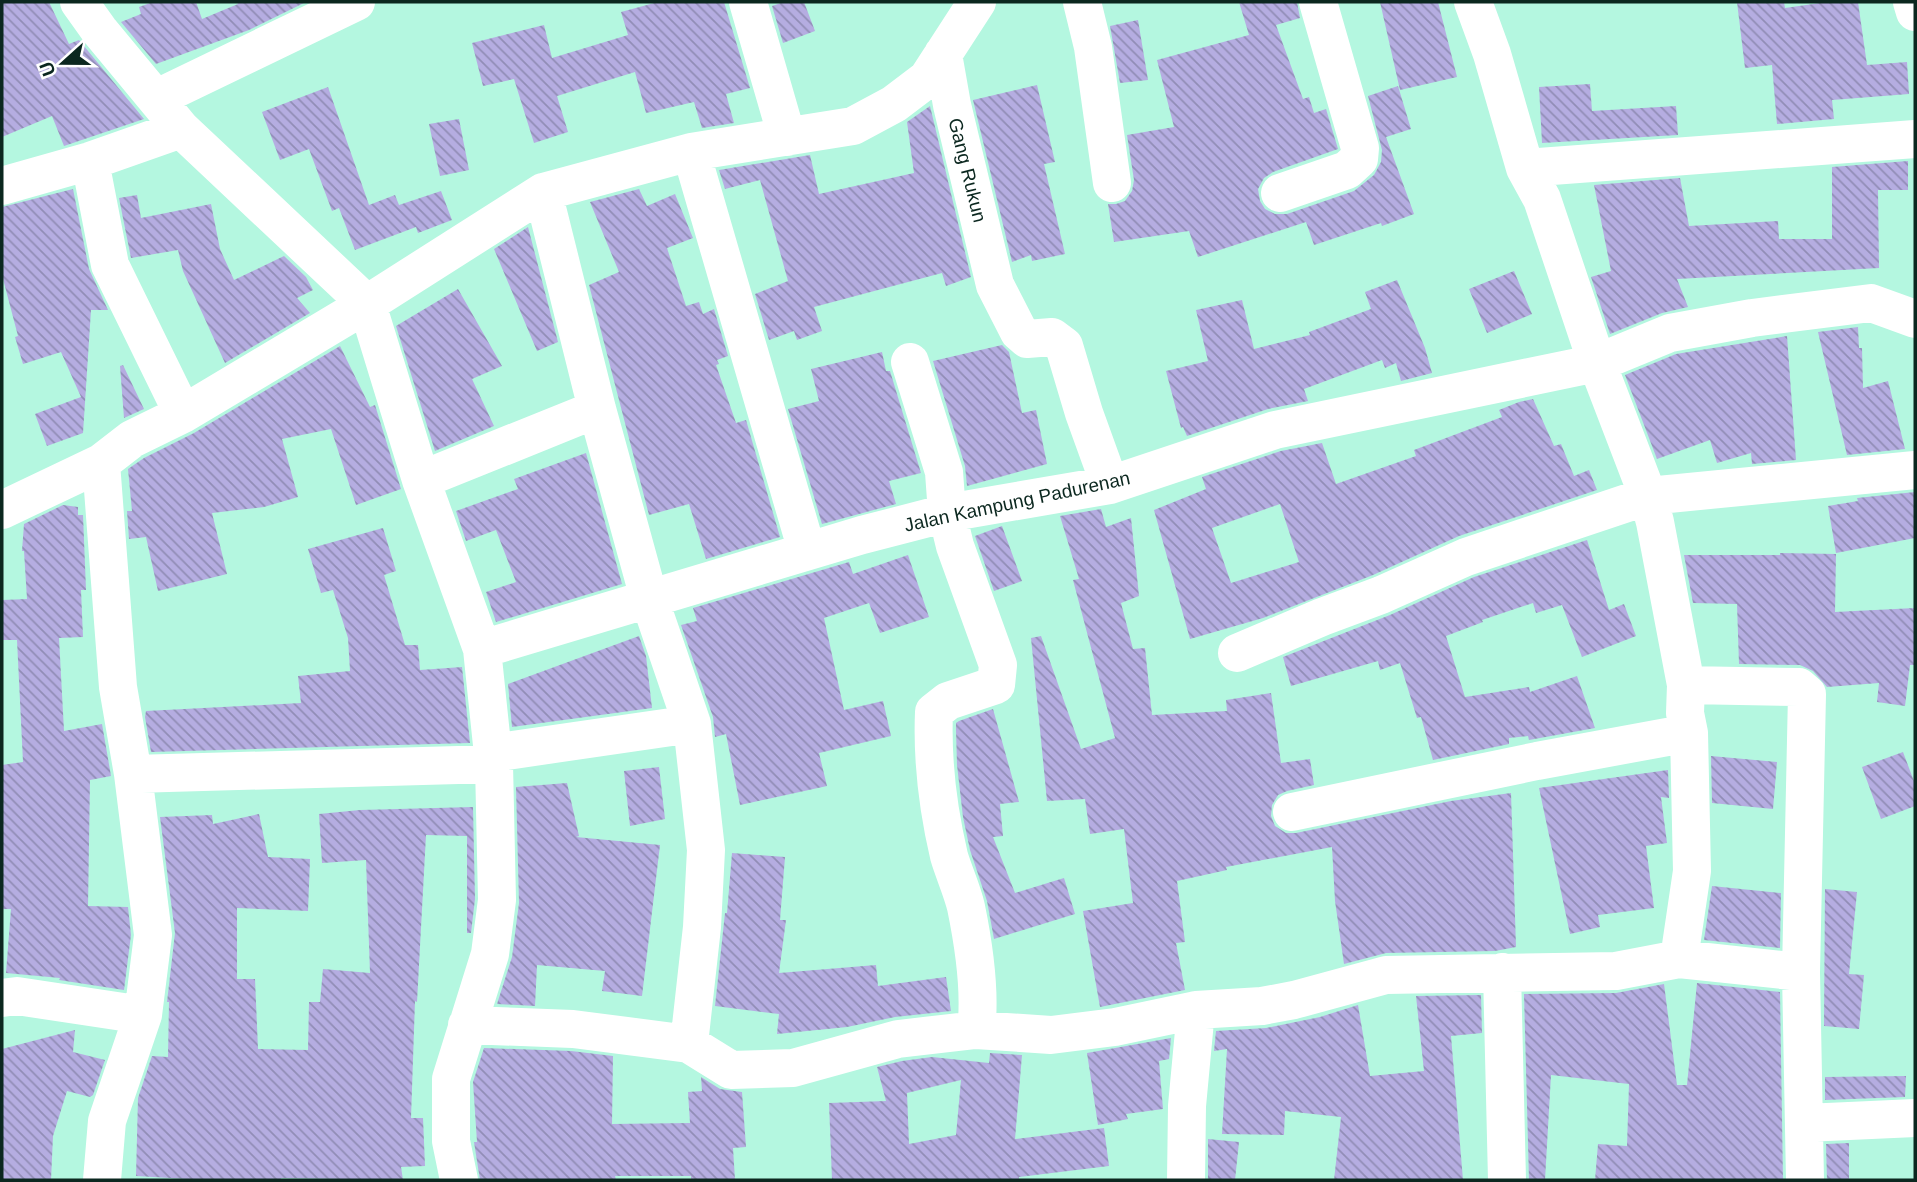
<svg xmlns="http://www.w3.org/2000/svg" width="1917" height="1182" viewBox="0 0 1917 1182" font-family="Arial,sans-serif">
  <defs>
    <pattern id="building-back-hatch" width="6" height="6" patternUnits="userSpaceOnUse" patternTransform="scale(1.75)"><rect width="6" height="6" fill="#b5ade1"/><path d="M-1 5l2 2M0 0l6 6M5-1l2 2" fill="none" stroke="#918db6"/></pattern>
  </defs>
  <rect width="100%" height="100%" fill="#b4f7e0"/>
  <path fill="url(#building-back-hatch)" fill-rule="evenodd" d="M 2,2 L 49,2 L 69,44 L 79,40 L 144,119 L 64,146 L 52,116 L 2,137 Z
    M 153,2 L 196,2 L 202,19 L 238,4 L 237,2 L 306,2 L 249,30 L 156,64 L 121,22 L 141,14 L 139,7 Z
    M 658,2 L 724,2 L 750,88 L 726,94 L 734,123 L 702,128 L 694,102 L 646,113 L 635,72 L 557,96 L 568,132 L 534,143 L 514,79 L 483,86 L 472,43 L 544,25 L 552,58 L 628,35 L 621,12 Z
    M 784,2 L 804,2 L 815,31 L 783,43 L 772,6 Z
    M 1239,2 L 1297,2 L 1300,18 L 1276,25 L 1303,99 L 1309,97 L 1314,113 L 1326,109 L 1338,149 L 1273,172 L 1264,178 L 1258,189 L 1260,201 L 1265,209 L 1275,214 L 1287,214 L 1354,191 L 1374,175 L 1381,162 L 1382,150 L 1368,96 L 1398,86 L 1411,129 L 1386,137 L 1414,214 L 1382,226 L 1381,223 L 1314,245 L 1306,222 L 1198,257 L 1189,231 L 1114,242 L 1108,204 L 1116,204 L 1125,201 L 1132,191 L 1134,180 L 1127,135 L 1174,127 L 1157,60 L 1249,35 Z
    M 1380,2 L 1438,2 L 1457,77 L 1400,90 Z
    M 1737,2 L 1784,2 L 1785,8 L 1827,2 L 1858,2 L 1867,65 L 1907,62 L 1909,94 L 1832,100 L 1834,119 L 1777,124 L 1772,65 L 1745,68 Z
    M 1138,20 L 1148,80 L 1120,83 L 1110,26 Z
    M 1590,84 L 1592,111 L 1676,106 L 1678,135 L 1542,143 L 1539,87 Z
    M 1037,85 L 1055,162 L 1044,164 L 1065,254 L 1032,261 L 1031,255 L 1012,262 L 973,100 Z
    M 328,87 L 369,205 L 395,195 L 399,205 L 441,191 L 452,220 L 418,233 L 416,227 L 355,250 L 339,208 L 332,211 L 309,149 L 280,160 L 262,112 Z
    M 930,106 L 971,277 L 946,286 L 942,273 L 814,307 L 822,331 L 797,340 L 794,331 L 769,340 L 755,294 L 788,281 L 760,180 L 725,189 L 719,170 L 810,155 L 819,194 L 914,173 L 907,122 Z
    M 459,119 L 469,170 L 440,176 L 429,124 Z
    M 1908,161 L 1908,190 L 1878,190 L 1879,268 L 1677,279 L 1688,307 L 1662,313 L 1610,334 L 1591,277 L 1611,271 L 1594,185 L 1680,178 L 1689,226 L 1778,221 L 1779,239 L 1832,239 L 1832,167 Z
    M 73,189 L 89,269 L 108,310 L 91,310 L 83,433 L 47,446 L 35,414 L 81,397 L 61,352 L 23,364 L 15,337 L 18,336 L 2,275 L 2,207 Z
    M 639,189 L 647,206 L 675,194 L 693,238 L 667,248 L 686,306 L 699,302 L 703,314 L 714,309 L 728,356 L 717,360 L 719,364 L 716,365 L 736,423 L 746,420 L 780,537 L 706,559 L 689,504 L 649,515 L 589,285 L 619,272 L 590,202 Z
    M 137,195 L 141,218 L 211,204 L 220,249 L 234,280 L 284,256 L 306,277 L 313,290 L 297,298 L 310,313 L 225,363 L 183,271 L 178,250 L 131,258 L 119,198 Z
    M 528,227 L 558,342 L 537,351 L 494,249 Z
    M 1514,271 L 1532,314 L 1487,333 L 1469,289 Z
    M 1397,280 L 1425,348 L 1432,373 L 1401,381 L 1396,363 L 1385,368 L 1382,360 L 1304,389 L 1308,401 L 1268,409 L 1187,436 L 1183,427 L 1181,428 L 1166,371 L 1208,361 L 1196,310 L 1242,300 L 1254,349 L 1310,335 L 1309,332 L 1371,309 L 1365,292 Z
    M 458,289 L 502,366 L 472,379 L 494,426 L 435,451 L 396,326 Z
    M 1858,327 L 1859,348 L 1862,348 L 1863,388 L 1888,381 L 1905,449 L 1847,455 L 1818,332 Z
    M 1787,336 L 1796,460 L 1752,464 L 1751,453 L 1717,463 L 1710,440 L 1657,459 L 1625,375 L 1676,354 Z
    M 1002,345 L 1009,352 L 1022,413 L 1036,410 L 1047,464 L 967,486 L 965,466 L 933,361 Z
    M 340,346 L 370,407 L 375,405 L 401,489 L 356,505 L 331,429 L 282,439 L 298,497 L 264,507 L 212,513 L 227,574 L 158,591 L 146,537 L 129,539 L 127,511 L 132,511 L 128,469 L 144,458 L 194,433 Z
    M 882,352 L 886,371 L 890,371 L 921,473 L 889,481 L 896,504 L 822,524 L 788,409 L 819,401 L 811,369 Z
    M 123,365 L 144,409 L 124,418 L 120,366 Z
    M 1533,399 L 1554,446 L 1561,444 L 1574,476 L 1589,470 L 1597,490 L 1459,536 L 1373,575 L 1263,618 L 1190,639 L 1154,510 L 1206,489 L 1202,477 L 1281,451 L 1322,443 L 1336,484 L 1416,456 L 1414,450 L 1502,417 L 1499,410 L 1519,402 ZM 1280,504 L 1299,562 L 1231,583 L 1212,528 Z
    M 586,453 L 622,584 L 496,622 L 486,592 L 516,582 L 496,530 L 466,541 L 456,511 L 518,489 L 514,479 Z
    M 1915,492 L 1915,538 L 1836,553 L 1828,506 L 1858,501 L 1857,498 Z
    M 63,505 L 78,507 L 78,515 L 83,515 L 86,590 L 81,590 L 83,637 L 59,638 L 64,731 L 102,724 L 111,776 L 90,780 L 88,906 L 128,907 L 131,935 L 124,990 L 59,980 L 60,978 L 6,973 L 11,909 L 2,909 L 2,765 L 23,762 L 17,640 L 2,640 L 2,600 L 27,599 L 24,551 L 22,551 L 24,524 Z
    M 1101,509 L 1106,527 L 1131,518 L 1139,596 L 1121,603 L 1133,649 L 1145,648 L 1152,715 L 1227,711 L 1226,700 L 1271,693 L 1281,763 L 1310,759 L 1314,785 L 1287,791 L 1278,795 L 1272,805 L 1271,816 L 1275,826 L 1286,833 L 1296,833 L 1451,801 L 1511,793 L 1516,947 L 1495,951 L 1386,953 L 1344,964 L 1335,901 L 1332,847 L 1226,867 L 1227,870 L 1177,881 L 1185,942 L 1176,943 L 1185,990 L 1100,1007 L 1083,911 L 1133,903 L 1124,829 L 1090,834 L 1085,799 L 1047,801 L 1031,638 L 1041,636 L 1081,749 L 1115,738 L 1073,580 L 1079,579 L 1060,516 Z
    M 1002,526 L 1022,581 L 994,591 L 975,536 Z
    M 383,528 L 396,571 L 384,575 L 405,645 L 418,645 L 420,670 L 462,667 L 470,743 L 151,752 L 145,717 L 146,711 L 301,703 L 298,676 L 350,671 L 348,638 L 333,590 L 321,593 L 308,549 Z
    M 1587,540 L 1609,610 L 1624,604 L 1636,636 L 1582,657 L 1562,605 L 1536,613 L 1533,603 L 1482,620 L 1483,622 L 1446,636 L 1465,697 L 1529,687 L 1530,692 L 1577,676 L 1595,728 L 1529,740 L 1528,736 L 1509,738 L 1509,744 L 1433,760 L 1421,717 L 1417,718 L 1400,663 L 1380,670 L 1378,661 L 1291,686 L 1283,657 L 1390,615 L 1474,577 Z
    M 1780,553 L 1836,554 L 1835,612 L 1915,608 L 1915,665 L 1910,665 L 1905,706 L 1877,702 L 1879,683 L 1827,687 L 1813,671 L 1800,665 L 1739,664 L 1737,604 L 1693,603 L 1684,555 L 1780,555 Z
    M 908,555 L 929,617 L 880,633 L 869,603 L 824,618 L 844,710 L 883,701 L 891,736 L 819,753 L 827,786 L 740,805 L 726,734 L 715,737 L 713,717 L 681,625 L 697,621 L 693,608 L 849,562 L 853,574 Z
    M 639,636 L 646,656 L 652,708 L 512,727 L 508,684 Z
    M 993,709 L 1019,802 L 1000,804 L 1003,836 L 993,837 L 1015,893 L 1064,878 L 1075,914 L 994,939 L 987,901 L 970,850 L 963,817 L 957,765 L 956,730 L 956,723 L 959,721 Z
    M 1903,752 L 1915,784 L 1915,806 L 1881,819 L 1862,767 Z
    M 1711,756 L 1777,762 L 1773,809 L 1712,803 Z
    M 659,767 L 665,819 L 630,826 L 624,771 Z
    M 1668,770 L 1669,798 L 1661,797 L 1667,843 L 1646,846 L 1654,908 L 1598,915 L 1600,927 L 1570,934 L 1539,788 Z
    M 567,783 L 579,836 L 576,837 L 660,845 L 642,996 L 602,991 L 605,971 L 537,965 L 535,1006 L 497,1004 L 512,957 L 519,903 L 516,787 Z
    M 473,807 L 475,899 L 471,933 L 467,933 L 467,836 L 426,835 L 417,1002 L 415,1001 L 411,1118 L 423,1118 L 425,1166 L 401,1167 L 403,1180 L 281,1178 L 281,1180 L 204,1180 L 136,1176 L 138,1098 L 152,1056 L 168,1057 L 169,1002 L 167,1002 L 175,933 L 160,817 L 212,815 L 213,824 L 259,814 L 268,857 L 310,859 L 308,911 L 237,908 L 237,979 L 255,979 L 258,1049 L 308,1050 L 309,1002 L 320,1002 L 323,969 L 370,973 L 366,860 L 322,863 L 319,814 L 360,810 Z
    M 732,853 L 785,857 L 780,920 L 786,920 L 779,973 L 876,965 L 878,986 L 946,977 L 951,1011 L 895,1017 L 847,1027 L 777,1034 L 779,1014 L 715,1006 L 725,913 L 727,913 Z
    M 1712,886 L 1781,893 L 1780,948 L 1704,940 Z
    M 1825,889 L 1857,892 L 1849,974 L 1864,975 L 1859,1029 L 1824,1026 Z
    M 1697,983 L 1780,992 L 1783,1180 L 1595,1180 L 1598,1144 L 1627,1146 L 1629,1084 L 1551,1075 L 1545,1180 L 1529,1180 L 1524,994 L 1616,993 L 1664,984 L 1677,1085 L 1687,1085 Z
    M 1481,995 L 1482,1033 L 1451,1036 L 1463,1180 L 1334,1180 L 1341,1117 L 1285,1111 L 1284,1135 L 1222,1134 L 1227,1049 L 1214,1051 L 1216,1031 L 1266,1028 L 1320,1017 L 1358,1005 L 1370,1076 L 1424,1071 L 1416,996 Z
    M 75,1030 L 73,1052 L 105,1060 L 93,1095 L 90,1097 L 67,1091 L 53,1136 L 51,1180 L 2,1180 L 2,1049 Z
    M 1171,1038 L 1169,1059 L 1159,1061 L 1163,1109 L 1126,1114 L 1128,1119 L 1098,1125 L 1087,1053 Z
    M 484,1048 L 571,1051 L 613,1056 L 612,1124 L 690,1123 L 688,1092 L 702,1091 L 701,1077 L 720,1089 L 742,1092 L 746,1147 L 733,1148 L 735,1180 L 691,1180 L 691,1176 L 615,1176 L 616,1180 L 480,1180 L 474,1142 L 477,1142 L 473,1082 Z
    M 990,1053 L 1022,1055 L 1015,1139 L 1104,1128 L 1109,1166 L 1019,1177 L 1019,1180 L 832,1180 L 829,1103 L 886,1101 L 877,1067 L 902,1061 L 932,1057 L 989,1063 ZM 961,1080 L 956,1135 L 909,1144 L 907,1093 Z
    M 1906,1076 L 1905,1097 L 1825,1100 L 1825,1077 Z
    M 1208,1139 L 1239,1142 L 1235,1180 L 1208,1180 Z
    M 1849,1143 L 1849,1180 L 1827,1180 L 1826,1144 Z"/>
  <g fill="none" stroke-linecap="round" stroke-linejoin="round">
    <path stroke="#fff" stroke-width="38" d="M 79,2 L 99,30 L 181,129 L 367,304 L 421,480 L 482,649 L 494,764 L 497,900 L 490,954 L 451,1079 L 451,1141 L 459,1180
      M 748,2 L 787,137
      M 1082,2 L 1093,47 L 1112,183
      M 1473,2 L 1492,54 L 1525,168 L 1542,199 L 1597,363 L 1648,496 L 1655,522 L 1686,685 L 1685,713 L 1689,733 L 1692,871 L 1679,959
      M 1912,2 L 1915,12
      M 943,54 L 952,105 L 995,285 L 1019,332 L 1027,339 L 1052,337 L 1064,346 L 1084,413 L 1110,485
      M 157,98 L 356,2
      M 691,152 L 807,551
      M 90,161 L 110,265 L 183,414
      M 1525,168 L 1915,139
      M 2,186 L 90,161 L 181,129
      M 543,192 L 597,409 L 649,598 L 692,724 L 706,850 L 702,927 L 689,1044
      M 1280,193 L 1347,170 L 1359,159 L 1360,148 L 1318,2
      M 910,362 L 944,472 L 947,513 L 955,546 L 998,665 L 996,685 L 948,701 L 934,712 C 932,760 938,809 949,856 C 954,873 962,890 966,907 C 974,946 981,991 976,1030
      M 101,463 L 118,687 L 133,774 L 153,935 L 143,1015 L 107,1121 L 102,1180
      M 421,480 L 597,409
      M 2,510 L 101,463 L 132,439 L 183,414 L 367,304 L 543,192 L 691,152 L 853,126 L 894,104 L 927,79 L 977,2
      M 482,649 L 862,535 L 947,513 L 1110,485 L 1275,430 L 1597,363 L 1670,333 L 1752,318 L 1871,303 L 1915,319
      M 1237,653 L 1322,617 L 1381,595 L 1466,557 L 1648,496 L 1915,470
      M 1686,685 L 1799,687 L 1807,694 L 1801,972 L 1805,1180
      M 492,753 L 692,724
      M 133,774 L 494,764
      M 1292,812 L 1537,761 L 1689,733
      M 1502,972 L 1507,1180
      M 2,998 L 17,996 L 143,1015
      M 467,1025 L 573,1029 L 689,1044 L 731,1070 L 793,1068 L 898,1039 L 976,1030 L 1051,1035 L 1115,1027 L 1196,1010 L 1262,1006 L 1294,1000 L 1386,975 L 1616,971 L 1679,959 L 1801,972
      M 1805,1123 L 1915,1118
      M 1186,1180 L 1187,1106 L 1196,1010"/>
  </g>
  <g text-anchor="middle" stroke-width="6" stroke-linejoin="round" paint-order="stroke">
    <g font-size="19" fill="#0b271f" stroke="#fff">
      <text transform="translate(968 170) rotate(76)" y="7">Gang Rukun</text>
      <text transform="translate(1017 501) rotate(-12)" y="7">Jalan Kampung Padurenan</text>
    </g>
  </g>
  <rect width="1917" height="1182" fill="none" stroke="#0b271f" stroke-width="7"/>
  <g transform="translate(63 63) rotate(249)" stroke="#ffffff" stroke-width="5" paint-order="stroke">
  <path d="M0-5L12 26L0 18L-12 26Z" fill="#0b271f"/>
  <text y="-10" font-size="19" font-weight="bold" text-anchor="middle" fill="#0b271f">U</text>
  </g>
</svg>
